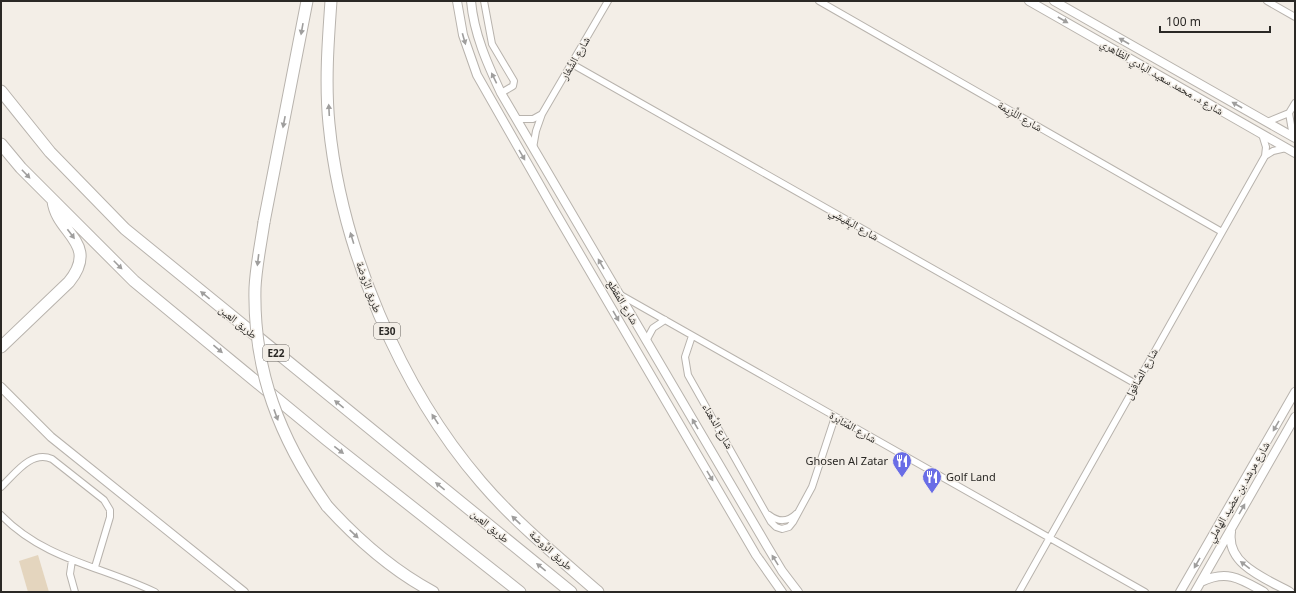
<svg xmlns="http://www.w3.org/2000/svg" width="1296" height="593" viewBox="0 0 1296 593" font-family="'Noto Sans','Noto Naskh Arabic',sans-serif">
  <rect width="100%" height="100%" fill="#f3eee7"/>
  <path fill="#e4d5be" d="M 38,555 L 49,592 L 28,592 L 19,561 Z"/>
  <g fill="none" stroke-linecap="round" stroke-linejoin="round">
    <g stroke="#b8b3ad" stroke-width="8">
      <path id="street" d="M 484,1 L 492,44 L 514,81 L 513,86 L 501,93
        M 819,1 L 1222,232
        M 1267,1 L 1295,17
        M 572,64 L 1136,384
        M 1289,113 L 1293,137
        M 517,119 L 533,119 L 542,114
        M 1267,122 L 1289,113 L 1295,103
        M 533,148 L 536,131 L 542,114 L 608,1
        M 1265,156 L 1273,151 L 1286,148
        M 619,294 L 1145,592
        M 692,336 L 685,357 L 688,375 L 771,522 L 776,527 L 782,529 L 789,527 L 793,522 L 812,487 L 835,417
        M 646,341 L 653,328 L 665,320
        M 1,487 C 15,474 31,450 52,459 L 104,500 L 110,510 L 110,517 L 95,567
        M 1,515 C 45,560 101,566 155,592
        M 769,515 C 778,522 788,522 796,514
        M 72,560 L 70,574 L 75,592
        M 1019,592 L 1265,156 L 1266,147 L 1262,134"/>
    </g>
    <g stroke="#b8b3ad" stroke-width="10">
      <path id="secondary" d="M 457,1 L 463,35 L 477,75 L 554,210 L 756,555 L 782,592
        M 471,1 C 474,34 487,63 501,93 L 767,546 L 782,571 L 798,592
        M 1029,1 L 1295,153
        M 1054,1 L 1295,138
        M 1,387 L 51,437 L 244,592
        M 1231,532 C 1226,565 1267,579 1290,592
        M 1201,582 C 1227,569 1241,579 1264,592
        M 1180,592 L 1295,392
        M 1195,592 L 1295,417"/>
    </g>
    <g stroke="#b8b3ad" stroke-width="13">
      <path id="highway" d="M 331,1 C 328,42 325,83 329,124 C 341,248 400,388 481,482 C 516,523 558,557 598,592
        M 1,91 L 50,152 L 125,229 L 571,592
        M 1,144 L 21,168 L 134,281 L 327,440 L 520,592
        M 264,222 L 307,1
        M 1,347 L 69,282 C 100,243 57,234 53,201
        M 327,506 C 358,540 392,570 433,592"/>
    </g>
    <use href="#street" stroke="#fff" stroke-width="6"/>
    <use href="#secondary" stroke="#fff" stroke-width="8"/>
    <use href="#highway" stroke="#fff" stroke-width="11"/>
    <g stroke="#b8b3ad" stroke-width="13" stroke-linecap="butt">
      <path id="highway-bridge" d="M 264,222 C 261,243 256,266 255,288 C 253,371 280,439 327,506"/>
    </g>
    <use href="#highway-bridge" stroke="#fff" stroke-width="11"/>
  </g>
  <defs><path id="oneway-solid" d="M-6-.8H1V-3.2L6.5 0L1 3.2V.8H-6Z"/></defs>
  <g fill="#9f9e9d">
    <use href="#oneway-solid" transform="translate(1063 20) rotate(30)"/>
    <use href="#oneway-solid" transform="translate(302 29) rotate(100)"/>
    <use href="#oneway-solid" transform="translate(464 39) rotate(74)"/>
    <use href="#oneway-solid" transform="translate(1124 41) rotate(-150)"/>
    <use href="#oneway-solid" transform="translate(494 78) rotate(-116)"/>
    <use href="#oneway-solid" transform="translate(1237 105) rotate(-150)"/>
    <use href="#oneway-solid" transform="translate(329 110) rotate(-93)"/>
    <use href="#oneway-solid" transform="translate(284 122) rotate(101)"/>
    <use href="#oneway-solid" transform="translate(522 155) rotate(60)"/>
    <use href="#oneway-solid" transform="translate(26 174) rotate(46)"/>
    <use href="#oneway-solid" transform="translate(71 234) rotate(53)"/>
    <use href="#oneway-solid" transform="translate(352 238) rotate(-107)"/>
    <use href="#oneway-solid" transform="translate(258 260) rotate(97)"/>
    <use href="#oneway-solid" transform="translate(601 264) rotate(-120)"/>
    <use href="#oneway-solid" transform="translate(118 265) rotate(45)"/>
    <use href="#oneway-solid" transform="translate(205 295) rotate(-141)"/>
    <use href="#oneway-solid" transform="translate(616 316) rotate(60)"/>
    <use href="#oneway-solid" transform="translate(218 349) rotate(40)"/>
    <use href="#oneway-solid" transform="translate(339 404) rotate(-141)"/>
    <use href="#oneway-solid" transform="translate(276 415) rotate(70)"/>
    <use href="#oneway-solid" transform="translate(435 419) rotate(-123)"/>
    <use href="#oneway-solid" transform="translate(695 424) rotate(-120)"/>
    <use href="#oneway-solid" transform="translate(1276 426) rotate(120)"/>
    <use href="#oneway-solid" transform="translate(339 450) rotate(38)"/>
    <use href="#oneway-solid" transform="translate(710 476) rotate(59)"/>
    <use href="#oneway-solid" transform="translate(440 486) rotate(-141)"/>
    <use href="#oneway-solid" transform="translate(1242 509) rotate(-60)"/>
    <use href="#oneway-solid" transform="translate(516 520) rotate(-137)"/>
    <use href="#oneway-solid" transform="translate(354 534) rotate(43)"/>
    <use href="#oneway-solid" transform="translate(775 560) rotate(-122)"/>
    <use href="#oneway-solid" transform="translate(1197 563) rotate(120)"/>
    <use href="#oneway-solid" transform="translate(1245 565) rotate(-143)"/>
    <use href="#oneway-solid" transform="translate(541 567) rotate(-141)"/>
  </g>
  <defs>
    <g id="restaurant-pin" transform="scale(1)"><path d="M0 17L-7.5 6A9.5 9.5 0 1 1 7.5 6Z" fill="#696de6" stroke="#f3eee7"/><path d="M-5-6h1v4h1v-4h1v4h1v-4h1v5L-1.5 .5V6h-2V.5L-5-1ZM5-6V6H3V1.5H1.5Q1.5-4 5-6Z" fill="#fff"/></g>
  </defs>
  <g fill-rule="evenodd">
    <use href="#restaurant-pin" x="902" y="461"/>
    <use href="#restaurant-pin" x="932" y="477"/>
  </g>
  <g text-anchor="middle" stroke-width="3" stroke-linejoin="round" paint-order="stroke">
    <g fill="#f3eee7" stroke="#66635f" stroke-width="1">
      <rect x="374" y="323" width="26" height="16" rx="3"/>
      <rect x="263" y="345" width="26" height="16" rx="3"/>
    </g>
    <g font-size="10" font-weight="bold" fill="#2a2825">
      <text x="387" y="335">E30</text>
      <text x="276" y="357">E22</text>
    </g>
    <g font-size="11" fill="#2a2825" stroke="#f3eee7">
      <text transform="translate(575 58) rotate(-60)" y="4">شارع الشِّغار</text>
      <text transform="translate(1162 77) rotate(30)" y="4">شارع د. محمد سعيد البادي الظاهري</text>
      <text transform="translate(1020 116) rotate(30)" y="4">شارع اللِّزِيمة</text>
      <text transform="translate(854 224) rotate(30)" y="4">شارع البِقَيشِي</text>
      <text transform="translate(369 287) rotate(70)" y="4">طريق الرَّوضة</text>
      <text transform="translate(623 302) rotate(59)" y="4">شارع المَقطَع</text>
      <text transform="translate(238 322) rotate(39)" y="4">طريق العين</text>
      <text transform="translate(1141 374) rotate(-61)" y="4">شارع الصَّاقول</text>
      <text transform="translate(718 426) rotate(60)" y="4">شارع الدَّهناء</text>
      <text transform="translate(853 427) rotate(30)" y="4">شارع المُثابَرة</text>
      <text transform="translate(1238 492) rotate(-60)" y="4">شارع مرشد بن عضيد الهاملي</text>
      <text transform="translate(490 526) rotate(39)" y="4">طريق العين</text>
      <text transform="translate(551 550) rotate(42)" y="4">طريق الرَّوضة</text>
    </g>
    <g font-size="11" fill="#2a2825" stroke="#f3eee7" text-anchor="end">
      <text x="888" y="465">Ghosen Al Zatar</text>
      <text x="946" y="481" text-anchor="start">Golf Land</text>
    </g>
  </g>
  <rect width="1296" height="593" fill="none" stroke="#2a2825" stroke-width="4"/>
  <path d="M1160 26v6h110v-6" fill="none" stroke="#2a2825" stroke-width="2"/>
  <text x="1166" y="26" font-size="12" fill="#2a2825" stroke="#f3eee7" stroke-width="3" paint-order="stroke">100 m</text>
</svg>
